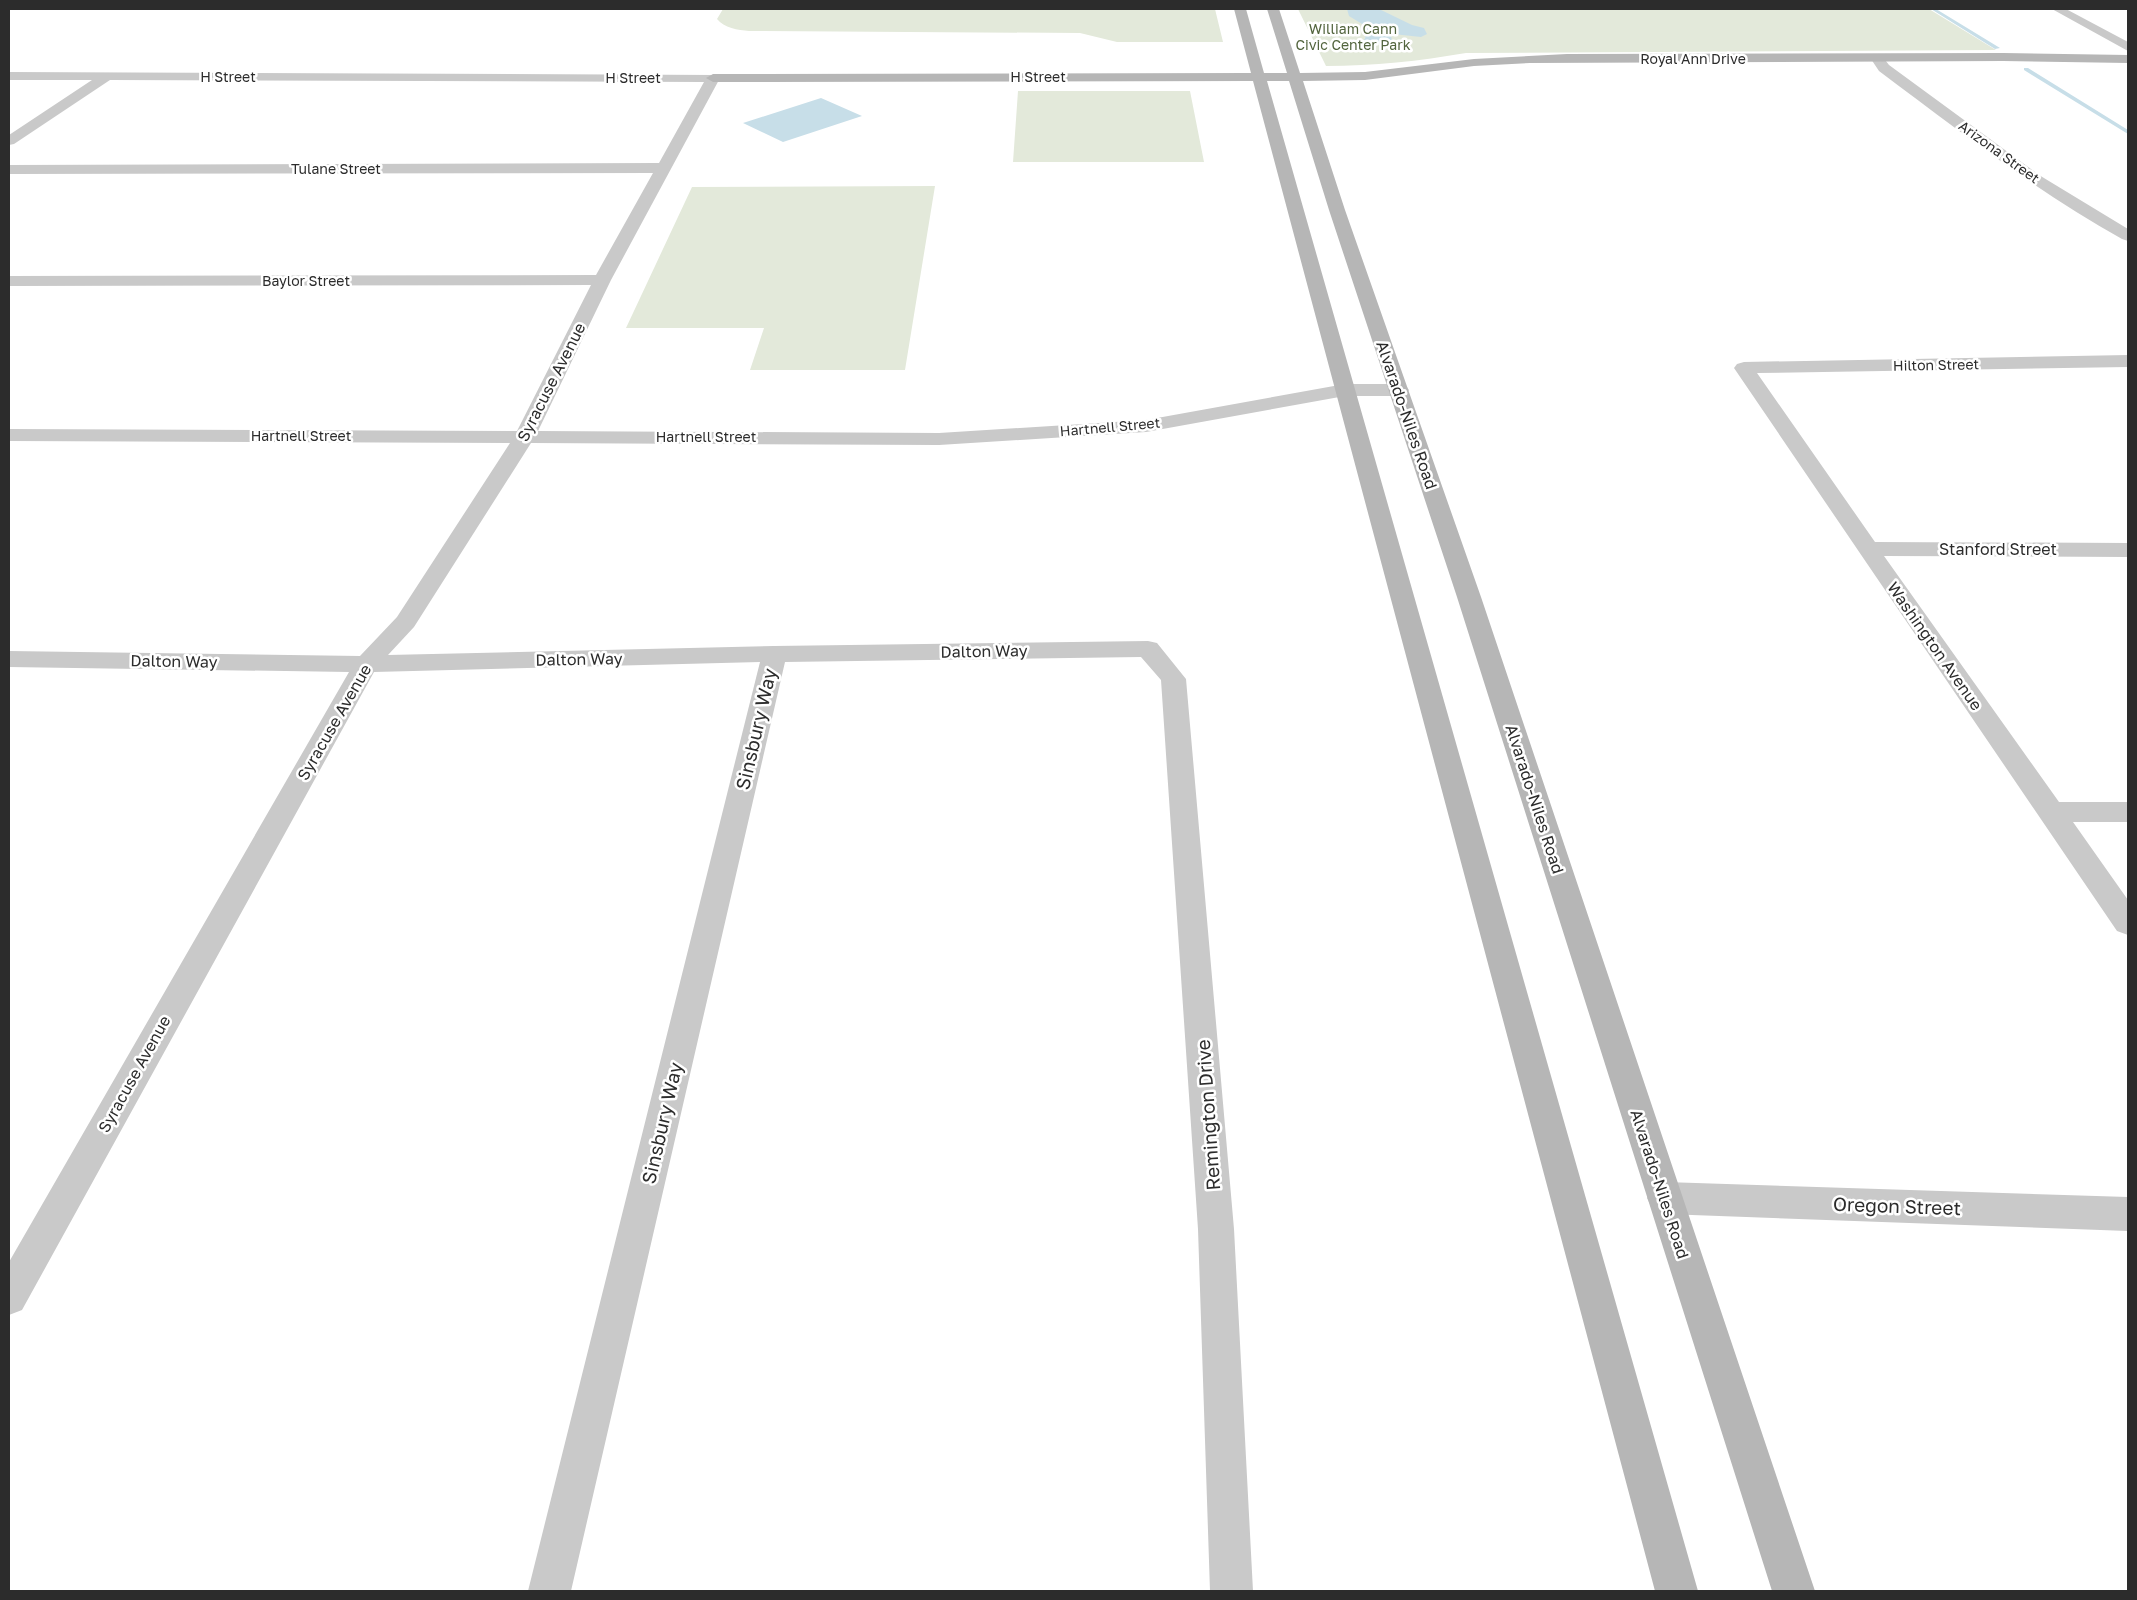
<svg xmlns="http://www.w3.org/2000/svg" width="2137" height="1600" viewBox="0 0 2137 1600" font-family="'Golos Text',sans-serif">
  <rect width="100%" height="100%" fill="#fff"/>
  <path fill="#e3e9da" d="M 723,9 L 1215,9 L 1223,42 L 1117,42 L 1080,33 L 749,31 C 738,30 724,28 717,19 Z
    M 1298,9 L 1929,9 L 1996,50 L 1466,53 C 1419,61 1374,66 1326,66 Z
    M 1018,91 L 1190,91 L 1204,162 L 1013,162 Z
    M 935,186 L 905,370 L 750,370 L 764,328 L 626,328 L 692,187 Z"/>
  <path fill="#c7dee8" d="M 1347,9 L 1379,9 L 1412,25 L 1424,28 L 1427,34 L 1421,37 L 1393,34 L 1391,34 L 1392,42 L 1388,44 L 1364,44 L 1360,42 L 1365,39 L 1367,27 L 1349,16 Z
    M 821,98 L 862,116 L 783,142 L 743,123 Z"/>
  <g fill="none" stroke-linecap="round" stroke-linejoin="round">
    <path fill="#c7dee8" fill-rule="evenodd" d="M 1931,9 L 1936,9 L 2000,48 L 1995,49 Z
      M 2024,68 L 2028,68 L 2128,130 L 2128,134 L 2024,70 Z"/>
    <path fill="#c9c9c9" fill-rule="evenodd" d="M 2052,9 L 2066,9 L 2128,42 L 2128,51 Z
      M 1877,55 L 1882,56 L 1889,65 L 2039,175 L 2128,229 L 2128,241 L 2122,239 C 2036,191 1958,130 1879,71 L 1871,59 Z
      M 9,72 L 718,75 L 720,78 L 611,280 L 538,431 L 939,433 L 1146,420 L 1345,384 L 1399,384 L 1406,386 L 1409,390 L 1406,394 L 1399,396 L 1345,396 L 1146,432 L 939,445 L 531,443 L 414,627 L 388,655 L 774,646 L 1148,641 L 1157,643 L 1186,679 L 1234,1229 L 1253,1591 L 1210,1591 L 1198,1229 L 1161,680 L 1141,657 L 785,662 L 571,1591 L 528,1591 L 760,662 L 374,672 L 22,1310 L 9,1315 L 9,1262 L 349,672 L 9,667 L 9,651 L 360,656 L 397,617 L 510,443 L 9,441 L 9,429 L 517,431 L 591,285 L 9,286 L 9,276 L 596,275 L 653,173 L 9,174 L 9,165 L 659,163 L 704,82 L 110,80 L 14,144 L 9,145 L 9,135 L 92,80 L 9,80 Z
      M 2128,355 L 2128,367 L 1757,373 L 1875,542 L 2128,543 L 2128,557 L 1884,556 L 2059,802 L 2128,802 L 2128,822 L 2073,822 L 2128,900 L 2128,935 L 2117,931 L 1734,368 L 1737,364 L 1744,362 Z
      M 1665,1182 L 2128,1197 L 2128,1231 L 1665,1214 L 1653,1210 L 1647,1198 L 1653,1186 Z"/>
    <path fill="#b6b6b6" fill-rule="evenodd" d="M 1234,9 L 1246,9 L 1264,73 L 1287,73 L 1267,9 L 1279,9 L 1300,73 L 1365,72 L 1474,59 L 1567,54 L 2003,53 L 2128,55 L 2128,63 L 2003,61 L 1530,63 L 1474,66 L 1365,80 L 1303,81 L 1345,210 L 1481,597 L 1815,1591 L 1772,1591 L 1457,597 L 1329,210 L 1289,81 L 1267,81 L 1698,1591 L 1655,1591 L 1253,81 L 713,82 L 706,78 L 713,74 L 1251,73 Z"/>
  </g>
  <g text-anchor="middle" stroke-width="5" stroke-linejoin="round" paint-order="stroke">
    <g font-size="14" fill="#52643d" stroke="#fff">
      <text x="1353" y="34">William Cann<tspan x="1353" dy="16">Civic Center Park</tspan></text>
    </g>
    <g font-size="14" fill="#2c2c2c" stroke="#fff">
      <text x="1693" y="64">Royal Ann Drive</text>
      <text x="228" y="82">H Street</text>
      <text x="1038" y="82">H Street</text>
      <text x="633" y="83">H Street</text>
      <text transform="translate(1999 152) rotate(36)" y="5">Arizona Street</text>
      <text x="336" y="174">Tulane Street</text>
      <text x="306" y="286">Baylor Street</text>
      <text transform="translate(1936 365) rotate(-1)" y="5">Hilton Street</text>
      <text transform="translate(1110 427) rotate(-5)" y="5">Hartnell Street</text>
      <text x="301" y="441">Hartnell Street</text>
      <text x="706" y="442">Hartnell Street</text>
    </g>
    <g font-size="16" fill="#2c2c2c" stroke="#fff">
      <text transform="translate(551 382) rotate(-63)" y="6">Syracuse Avenue</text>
      <text transform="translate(1407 415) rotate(71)" y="6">Alvarado-Niles Road</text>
      <text x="1998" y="555">Stanford Street</text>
      <text transform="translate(1935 646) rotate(55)" y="6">Washington Avenue</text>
      <text transform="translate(984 651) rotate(-1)" y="6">Dalton Way</text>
      <text transform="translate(579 659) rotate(-1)" y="6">Dalton Way</text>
      <text transform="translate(174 661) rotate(1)" y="6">Dalton Way</text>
      <text transform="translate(334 722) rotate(-60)" y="6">Syracuse Avenue</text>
      <text transform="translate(1535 799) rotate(72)" y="6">Alvarado-Niles Road</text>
      <text transform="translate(134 1074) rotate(-61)" y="6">Syracuse Avenue</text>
      <text transform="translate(1660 1184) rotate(72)" y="6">Alvarado-Niles Road</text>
    </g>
    <g font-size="19" fill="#2c2c2c" stroke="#fff">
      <text transform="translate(756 729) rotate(-77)" y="7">Sinsbury Way</text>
      <text transform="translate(1208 1115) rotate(-94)" y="7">Remington Drive</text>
      <text transform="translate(662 1123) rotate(-77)" y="7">Sinsbury Way</text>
      <text transform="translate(1897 1206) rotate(2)" y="7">Oregon Street</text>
    </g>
  </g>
  <rect width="2137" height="1600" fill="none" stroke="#2c2c2c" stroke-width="20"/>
</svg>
